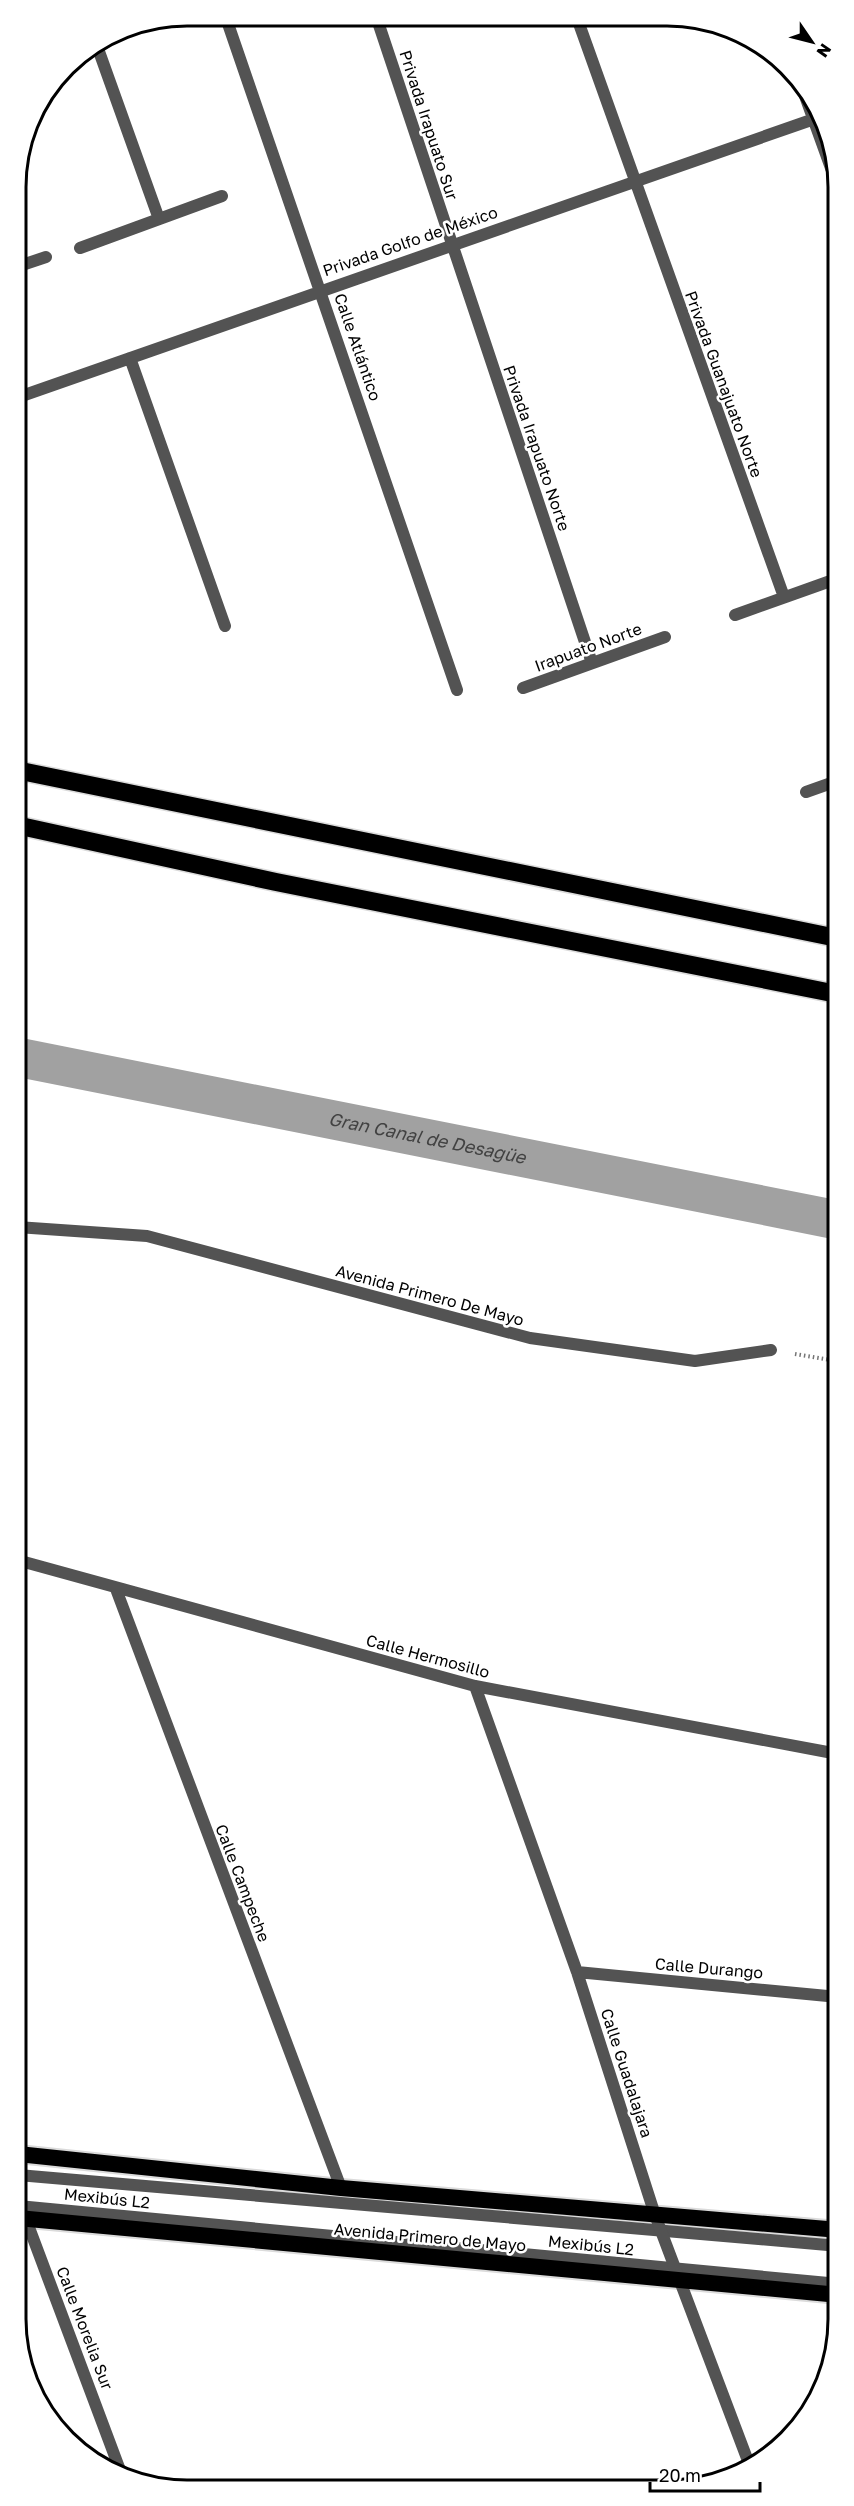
<svg xmlns="http://www.w3.org/2000/svg" width="854" height="2506" viewBox="0 0 854 2506" font-family="'Golos Text',sans-serif">
  <rect width="100%" height="100%" fill="#fff"/>
  <g fill="none" stroke-linecap="round" stroke-linejoin="round">
    <path stroke="#a1a1a1" stroke-width="39" id="s1" d="M 17,1057 L 837,1220"/>
    <g stroke="#dbdbdb" stroke-width="20">
      <path id="trunk" d="M 18,2154 L 341,2188 L 839,2230
        M 18,2218 L 839,2295"/>
    </g>
    <g stroke="#dbdbdb" stroke-width="21">
      <path id="motorway" d="M 16,770 L 837,938
        M 16,825 L 276,882 L 837,994"/>
    </g>
    <path stroke="#757575" stroke-width="4" stroke-dasharray="1.5 3" stroke-linecap="butt" d="M 795,1354 L 837,1361"/>
    <path stroke="#535353" stroke-width="12" d="M 18,2175 L 839,2246
      M 18,2206 L 839,2284"/>
    <path stroke="#535353" stroke-width="12" d="M 225,15 L 457,690
      M 376,16 L 592,663
      M 577,18 L 784,597
      M 96,43 L 159,219
      M 805,96 L 836,182
      M 80,248 L 222,196
      M 16,267 L 46,257
      M 130,358 L 225,626
      M 16,398 L 817,118
      M 735,615 L 836,579
      M 523,688 L 665,637
      M 806,792 L 837,781
      M 17,1227 L 147,1236 L 530,1338 L 695,1361 L 771,1350
      M 17,1560 L 475,1686 L 838,1754
      M 116,1589 L 341,2188
      M 475,1686 L 577,1972 L 655,2215 L 751,2469
      M 577,1972 L 838,1997
      M 18,2198 L 120,2470"/>
    <use href="#trunk" stroke="#000" stroke-width="16"/>
    <use href="#motorway" stroke="#000" stroke-width="18"/>
  </g>
  <g text-anchor="middle" stroke-width="5" stroke-linejoin="round" paint-order="stroke">
    <g font-size="16" fill="#000" stroke="#fff">
      <text transform="translate(429 125) rotate(72)" y="6">Privada Irapuato Sur</text>
      <text transform="translate(410 241) rotate(-19)" y="6">Privada Golfo de México</text>
      <text transform="translate(358 347) rotate(71)" y="6">Calle Atlántico</text>
      <text transform="translate(724 384) rotate(70)" y="6">Privada Guanajuato Norte</text>
      <text transform="translate(537 448) rotate(71)" y="6">Privada Irapuato Norte</text>
      <text transform="translate(588 647) rotate(-20)" y="6">Irapuato Norte</text>
      <text transform="translate(430 1295) rotate(15)" y="6">Avenida Primero De Mayo</text>
      <text transform="translate(428 1656) rotate(15)" y="6">Calle Hermosillo</text>
      <text transform="translate(243 1883) rotate(69)" y="6">Calle Campeche</text>
      <text transform="translate(709 1968) rotate(5)" y="6">Calle Durango</text>
      <text transform="translate(627 2073) rotate(72)" y="6">Calle Guadalajara</text>
      <text transform="translate(107 2198) rotate(6)" y="6">Mexibús L2</text>
      <text transform="translate(430 2237) rotate(5)" y="6">Avenida Primero de Mayo</text>
      <text transform="translate(591 2245) rotate(6)" y="6">Mexibús L2</text>
      <text transform="translate(85 2328) rotate(69)" y="6">Calle Morelia Sur</text>
    </g>
    <g font-size="18" font-style="italic" fill="#424242" stroke="#fff">
      <text dy="6" stroke="none"><textPath href="#s1" startOffset="418">Gran Canal de Desagüe</textPath></text>
    </g>
  </g>
  <path d="M0 0H854V2506H0ZM187 26H667A161 161 0 0 1 828 187V2319A161 161 0 0 1 667 2480H187A161 161 0 0 1 26 2319V187A161 161 0 0 1 187 26Z" fill="#fff" fill-rule="evenodd"/>
  <path fill="none" stroke="#000" stroke-width="3" d="M187 26H667A161 161 0 0 1 828 187V2319A161 161 0 0 1 667 2480H187A161 161 0 0 1 26 2319V187A161 161 0 0 1 187 26Z"/>
  <g transform="translate(812 42) rotate(125)" stroke="#ffffff" stroke-width="4.5" paint-order="stroke">
  <path d="M0-4.5L10 22L0 15L-10 22Z" fill="#000000"/>
  <text y="-9" font-size="16" font-weight="bold" text-anchor="middle" fill="#000000">N</text>
  </g>
  <path d="M650 2482v9h110v-9" fill="none" stroke="#000000" stroke-width="3"/>
  <text x="659" y="2482" font-size="18" fill="#000000" stroke="#ffffff" stroke-width="4.5" paint-order="stroke">20 m</text>
</svg>
